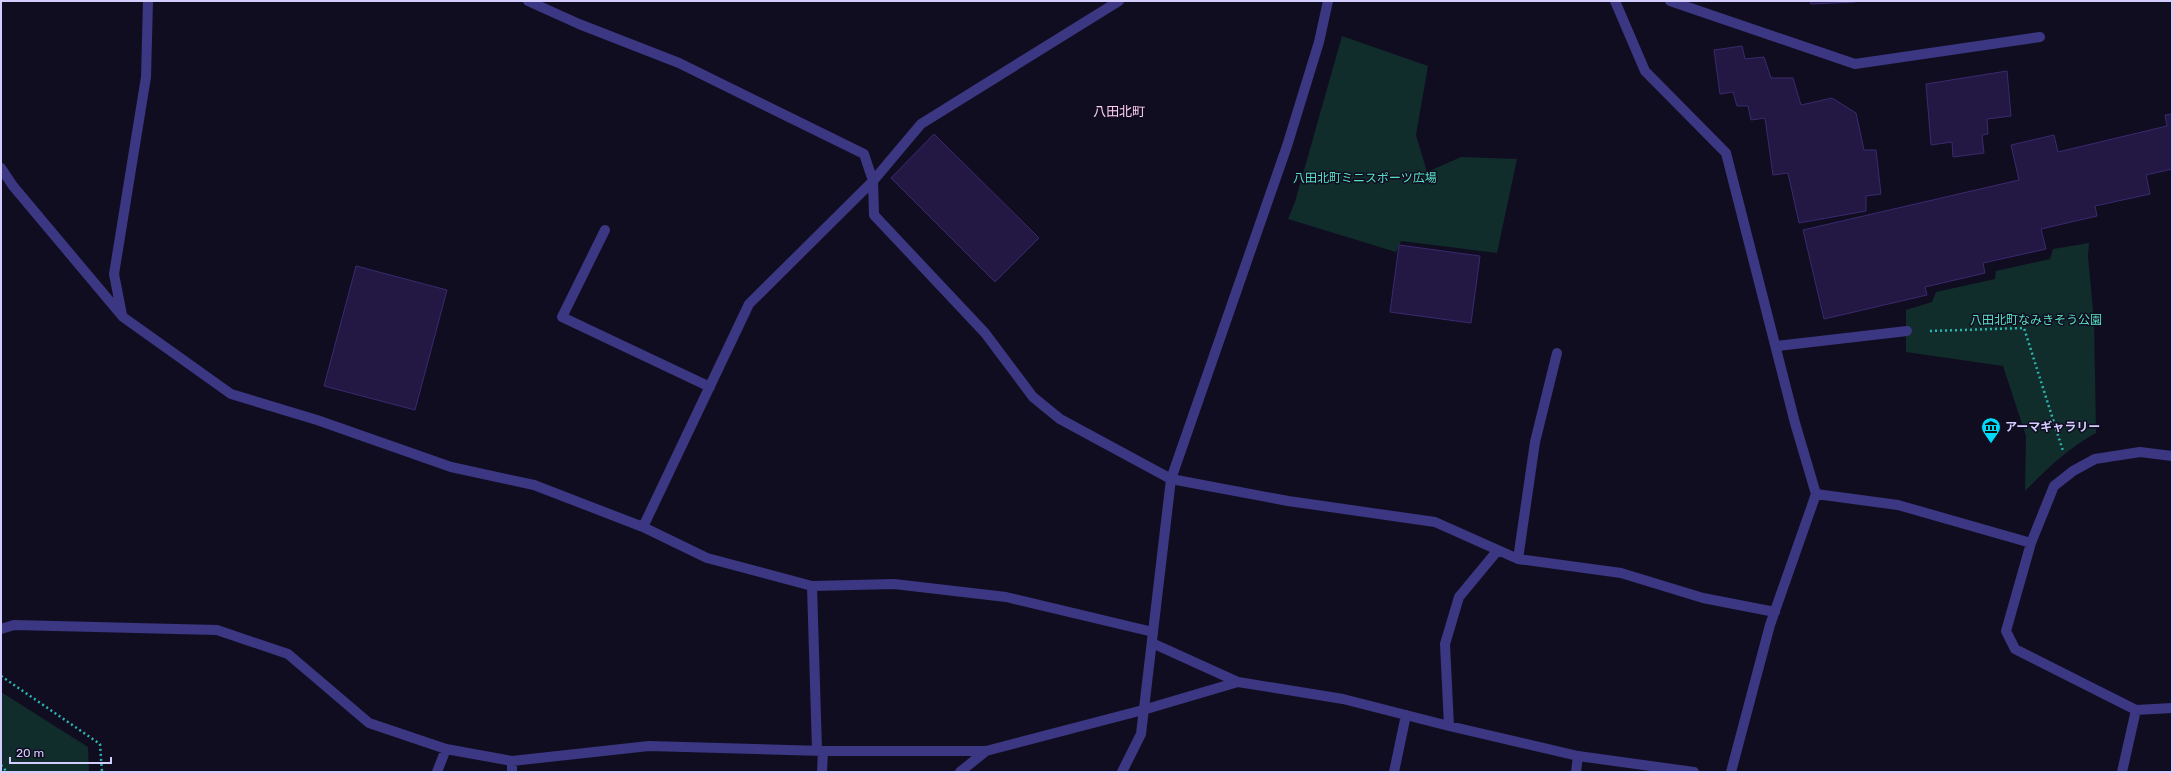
<svg xmlns="http://www.w3.org/2000/svg" width="2173" height="773" viewBox="0 0 2173 773" font-family="Rubik,'Noto Sans JP',sans-serif">
  <rect width="100%" height="100%" fill="#110d21"/>
  <path fill="#102c2b" d="M 1342,36 L 1428,66 L 1416,135 L 1427,172 L 1461,157 L 1517,159 L 1497,253 L 1401,241 L 1396,252 L 1288,219 L 1295,202 Z
    M 2089,243 L 2088,256 L 2094,321 L 2096,433 C 2068,448 2047,469 2025,491 L 2026,436 L 2003,366 L 1906,352 L 1906,310 L 1932,302 L 1936,292 L 1995,279 L 1996,271 L 2050,259 L 2053,249 Z
    M 1,692 L 88,747 L 89,772 L 1,772 Z"/>
  <path fill="#221843" stroke="#392a6f" d="M 1810,1 L 1855,1 L 1855,2 L 1811,4 Z
    M 1742,46 L 1745,59 L 1764,57 L 1771,78 L 1793,78 L 1801,105 L 1832,98 L 1856,113 L 1864,150 L 1876,150 L 1881,194 L 1866,196 L 1866,211 L 1799,223 L 1788,173 L 1773,175 L 1765,118 L 1751,120 L 1748,106 L 1737,106 L 1733,92 L 1720,94 L 1714,50 Z
    M 2007,71 L 2011,116 L 1987,119 L 1988,134 L 1982,135 L 1984,153 L 1953,157 L 1952,142 L 1931,145 L 1926,84 Z
    M 2172,114 L 2172,169 L 2146,175 L 2150,194 L 2095,206 L 2097,216 L 2041,229 L 2046,249 L 1983,263 L 1985,273 L 1925,287 L 1927,295 L 1824,319 L 1803,230 L 2019,180 L 2011,145 L 2054,135 L 2058,152 L 2167,126 L 2165,115 Z
    M 934,134 L 1039,238 L 995,282 L 891,178 Z
    M 1399,245 L 1480,256 L 1471,323 L 1390,312 Z
    M 356,266 L 447,290 L 415,410 L 324,386 Z"/>
  <g fill="none" stroke-linecap="round" stroke-linejoin="round">
    <path stroke="#2bb5b0" stroke-width="2.5" stroke-dasharray="2 3" stroke-linecap="butt" d="M 1930,331 L 2024,328 L 2063,451
      M 1,676 L 100,744 L 102,772
      M 1,765 L 7,772"/>
    <path stroke="#3b3782" stroke-width="10" d="M 1670,1 L 1855,64 L 2040,37
      M 1777,346 L 1907,331
      M 1576,772 L 1578,756"/>
    <path stroke="#3b3782" stroke-width="10" d="M 528,1 L 579,24 L 679,63 L 864,154 L 873,181 L 874,215 L 985,333 L 1033,397 L 1060,419 L 1171,479 L 1288,501 L 1435,522 L 1518,559 L 1621,573 L 1703,598 L 1775,612
      M 1615,1 L 1645,71 L 1726,153 L 1795,423 L 1816,494 L 1898,505 L 2031,543
      M 1,168 L 13,186 L 123,317 L 231,394 L 317,420 L 451,467 L 534,485 L 643,527 L 707,558 L 812,586 L 894,584 L 1006,597 L 1153,632
      M 605,230 L 562,317 L 710,387
      M 122,315 L 114,274 L 146,77 L 148,1
      M 643,527 L 749,304 L 873,181 L 921,124 L 1119,1
      M 1518,559 L 1535,442 L 1557,353
      M 812,586 L 817,750
      M 1,629 L 14,625 L 217,630 L 288,654 L 369,723 L 446,749 L 512,761 L 649,746 L 823,751 L 986,751 L 1143,710 L 1238,682
      M 1152,643 L 1238,682 L 1343,699 L 1449,726 L 1578,756 L 1694,772
      M 2136,710 L 2015,649 L 2006,631 L 2031,543 L 2054,486 L 2073,471 L 2095,459 L 2140,452 L 2172,456
      M 1449,726 L 1445,644 L 1459,597 L 1498,550
      M 437,772 L 446,749
      M 512,772 L 512,761
      M 822,772 L 823,751
      M 960,772 L 986,751
      M 1394,772 L 1406,715
      M 1731,772 L 1770,625 L 1816,494
      M 2122,772 L 2136,710 L 2172,708"/>
    <path stroke="#3b3782" stroke-width="10" d="M 1122,772 L 1141,734 L 1171,479 L 1287,146 L 1319,42 L 1328,1"/>
  </g>
  <defs>
    <g id="museum-pin" transform="scale(1)"><path d="M0 17L-7.5 6A9.5 9.5 0 1 1 7.5 6Z" fill="#00d9f8" stroke="#110d21"/><path d="M0-6L6-3V-2H-6V-3ZM-5-1h2V3h-2ZM-1-1h2V3h-2ZM3-1h2V3H3ZM-6 4H6V6H-6Z" fill="#111"/></g>
  </defs>
  <g fill-rule="evenodd">
    <use href="#museum-pin" x="1991" y="427"/>
  </g>
  <g text-anchor="middle" stroke-width="3" stroke-linejoin="round" paint-order="stroke">
    <g font-size="12" fill="#57e1c2" stroke="#110d21">
      <text x="1365" y="182">八田北町ミニスポーツ広場</text>
      <text x="2036" y="324">八田北町なみきそう公園</text>
    </g>
    <g font-size="12" font-weight="bold" fill="#d4cdff" stroke="#110d21" text-anchor="start">
      <text x="2005" y="431">アーマギャラリー</text>
    </g>
    <g font-size="13" fill="#ffcfec" stroke="#110d21">
      <text x="1119" y="116">八田北町</text>
    </g>
  </g>
  <rect width="2173" height="773" fill="none" stroke="#d4cdff" stroke-width="4"/>
  <path d="M10 757v6h101v-6" fill="none" stroke="#d4cdff" stroke-width="2"/>
  <text x="16" y="757" font-size="12" fill="#d4cdff" stroke="#110d21" stroke-width="3" paint-order="stroke">20 m</text>
</svg>
